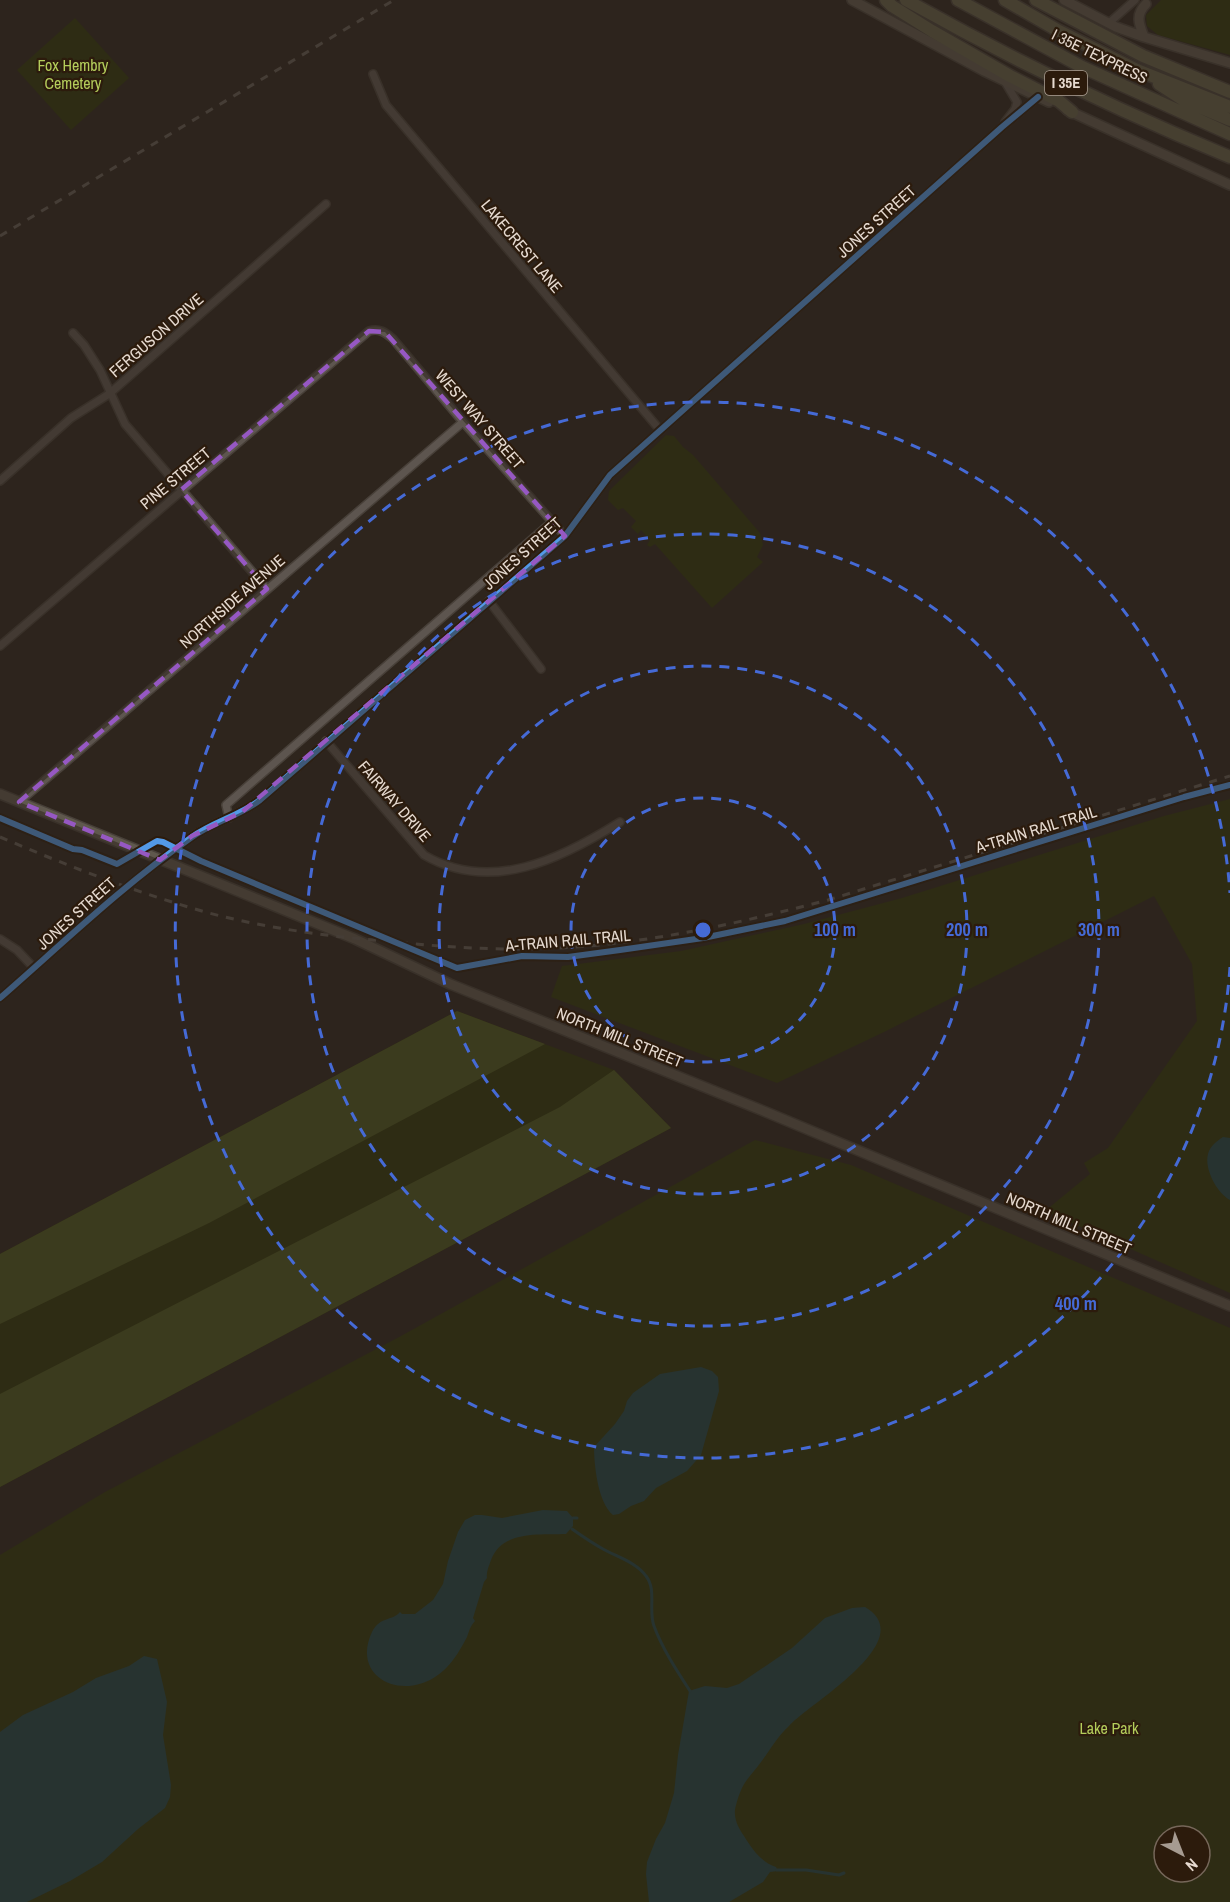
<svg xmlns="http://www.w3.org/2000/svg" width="1230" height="1902" viewBox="0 0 1230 1902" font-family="'Archivo Narrow',sans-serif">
  <rect width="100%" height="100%" fill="#2e251d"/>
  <path fill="#2f360b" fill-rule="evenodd" d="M 1161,0 L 1230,0 L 1230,55 L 1158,35 L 1147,26 L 1146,15 Z
    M 75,18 L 129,78 L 71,130 L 17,70 Z
    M 666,435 L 674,436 L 683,447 L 693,455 L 760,533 L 763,545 L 757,557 L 763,562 L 712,608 L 655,544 L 650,547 L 647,545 L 650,540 L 641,530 L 638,534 L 631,527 L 636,521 L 623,508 L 618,510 L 608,500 L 609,491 Z
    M 1230,799 L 1230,1293 L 1045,1211 L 1090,1174 L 1084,1163 L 1108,1148 L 1197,1021 L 1192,964 L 1154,896 L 884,1032 L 777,1083 L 551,997 L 562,966 L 681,951 L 804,924 L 902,898 L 1164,816 Z
    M 457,1011 L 614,1070 L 671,1128 L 0,1487 L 0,1254 Z
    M 755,1140 L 851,1165 L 1230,1328 L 1230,1902 L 0,1902 L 0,1555 L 105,1492 L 401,1336 ZM 1164,1836 L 1200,1836 L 1200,1872 L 1164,1872 Z"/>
  <path fill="#4d581f" d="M 457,1011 L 545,1044 L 209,1223 L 0,1324 L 0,1254 Z
    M 614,1070 L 671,1128 L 0,1487 L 0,1394 L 560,1107 Z"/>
  <path fill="#214547" d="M 1223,1137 L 1230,1138 L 1230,1200 C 1217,1193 1204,1169 1208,1154 C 1210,1146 1217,1141 1223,1137 Z
    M 701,1367 L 712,1371 L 718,1377 L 719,1391 L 701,1455 L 687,1471 L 656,1488 L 644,1501 L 631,1506 L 619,1514 L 613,1515 C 598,1503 594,1465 594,1447 L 615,1424 L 624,1411 L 627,1401 L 633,1393 L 660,1374 Z
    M 543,1510 L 567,1511 L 573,1518 L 573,1526 L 566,1534 C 540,1535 502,1530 491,1560 C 489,1566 486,1572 487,1578 L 484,1582 L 473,1618 L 475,1621 C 470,1626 469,1632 467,1637 C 459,1652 450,1668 435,1677 C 400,1700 351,1677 372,1632 C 380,1616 393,1621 400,1612 L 402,1614 L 415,1614 L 433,1600 L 443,1584 L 448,1561 L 458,1532 L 465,1520 L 475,1515 L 482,1515 L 502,1518 Z
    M 865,1607 C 921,1640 810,1703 789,1726 C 778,1736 770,1750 761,1762 C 755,1771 746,1779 742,1788 C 739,1794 736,1804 735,1810 C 734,1820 739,1829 744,1836 C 752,1849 761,1862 776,1867 L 778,1871 L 770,1872 L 763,1882 L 729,1902 L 649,1902 L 646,1874 L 647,1862 L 656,1839 L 665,1823 L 674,1793 L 678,1755 L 689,1691 L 705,1686 L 727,1688 L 739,1684 L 792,1648 L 825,1618 L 852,1608 Z
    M 144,1656 L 157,1659 L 167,1702 L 163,1735 L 171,1785 L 170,1797 L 165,1808 L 138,1829 L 102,1862 L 70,1881 L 27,1902 L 0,1902 L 0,1732 L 23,1715 L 73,1692 L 96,1678 L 129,1666 Z"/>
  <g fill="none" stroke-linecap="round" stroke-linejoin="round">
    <path stroke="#214547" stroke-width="3" d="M 573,1518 L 577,1518
      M 572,1529 C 582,1536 592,1543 603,1549 C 617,1557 636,1562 646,1576 C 657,1590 648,1610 654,1626 C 662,1648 677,1671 690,1691
      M 777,1870 L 806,1870 L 839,1875 L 844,1873"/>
    <g stroke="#484039" stroke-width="10">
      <path id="street" d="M 1109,23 L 1135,0
        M 373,74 L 386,105 L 660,430
        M 1005,122 L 1015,109 L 1017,102 L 1005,82
        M 73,333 L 84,345 L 100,370 L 125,424 L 267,589
        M 0,481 L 71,418 L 109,394 L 326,204
        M 489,601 L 541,669
        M 0,646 L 369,331 C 379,328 385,332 393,339 L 463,422 L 565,536
        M 326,741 L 424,855 C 491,894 561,859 620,822
        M 19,802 L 463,422
        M 229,818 L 226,805 L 552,522
        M 0,939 L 17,950 L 34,968
        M 0,998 C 63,943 123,885 192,837 C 213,822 239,816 260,800 L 565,536 L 610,475 L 1002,127 L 1038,97"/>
    </g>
    <g stroke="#484039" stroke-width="12">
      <path id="secondary" d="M 852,0 L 984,71 L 1049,102
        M 1064,0 L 1116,27 L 1144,37 L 1230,63
        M 1144,37 C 1139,24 1135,15 1146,4
        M 1067,110 L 1230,185
        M 0,794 L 355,939 L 450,984 L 766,1112 L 1230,1306"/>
    </g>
    <g stroke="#484039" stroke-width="15">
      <path id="highway" d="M 886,0 L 892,6 L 932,31 L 1010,76 L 1059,101 L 1072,112
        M 906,0 C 1011,59 1119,111 1230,157
        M 958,0 L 1082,67 L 1230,134
        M 1005,0 L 1057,30 L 1137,70 L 1230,107
        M 1036,0 L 1143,56 L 1230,92
        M 1159,84 L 1185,101 L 1230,120"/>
    </g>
    <use href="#street" stroke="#5d554f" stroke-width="7"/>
    <use href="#secondary" stroke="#5f584d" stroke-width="9"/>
    <use href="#highway" stroke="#646048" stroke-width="12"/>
    <path stroke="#635b54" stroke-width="3" stroke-dasharray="8 8" stroke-linecap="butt" d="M 0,236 L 394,0
      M 0,837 C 68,866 137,893 209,913 C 266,928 325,936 384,941 C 442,947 501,951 560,948 C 651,943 740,923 828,900 L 1230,776"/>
    <g stroke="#2c1b0c" stroke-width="10">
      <path id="cycleway" d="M 0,818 L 73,849 L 82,850 L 117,864 L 157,841 L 163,842 L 201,861 L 457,968 L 522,956 L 568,957 L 620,950 L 703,938 L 785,921 L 1184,797 L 1230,785
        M 0,998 C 63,943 123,885 192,837 C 213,822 239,816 260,800 L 565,536 L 610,475 L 1002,127 L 1038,97"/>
    </g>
    <use href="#cycleway" stroke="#5399e6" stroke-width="6"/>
  </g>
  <path d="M0 0H1230V1902H0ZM 369,331 L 385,332 L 565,536 L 242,812 L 192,836 L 160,860 L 19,802 L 267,589 L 181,490 Z" fill="#2e251d" fill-opacity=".55" fill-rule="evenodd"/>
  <path fill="none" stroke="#9658c3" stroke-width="4.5" stroke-dasharray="12 8" stroke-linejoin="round" d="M 369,331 L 385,332 L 565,536 L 242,812 L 192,836 L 160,860 L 19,802 L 267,589 L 181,490 Z"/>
  <g fill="none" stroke="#456ad6" stroke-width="3" stroke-dasharray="10 8">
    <circle cx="703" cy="930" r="132"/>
    <circle cx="703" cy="930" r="264"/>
    <circle cx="703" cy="930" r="396"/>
    <path d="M1230 967A528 528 0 1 1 1230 893"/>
  </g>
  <g text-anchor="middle" stroke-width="4.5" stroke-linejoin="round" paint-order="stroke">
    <rect fill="#2c1b0c" stroke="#aea195" stroke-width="1.5" x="1045" y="71" width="42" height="24" rx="4.5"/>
    <g font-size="15" font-weight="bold" fill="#e6dad0">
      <text x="1066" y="88">I 35E</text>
    </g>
    <g font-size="16" fill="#e6dad0" stroke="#2c1b0c">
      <text transform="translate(1100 56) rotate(26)" y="6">I 35E TEXPRESS</text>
      <text transform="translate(876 221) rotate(-42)" y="6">JONES STREET</text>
      <text transform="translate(522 246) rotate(50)" y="6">LAKECREST LANE</text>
      <text transform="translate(156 335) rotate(-41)" y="6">FERGUSON DRIVE</text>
      <text transform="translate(480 419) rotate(49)" y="6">WEST WAY STREET</text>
      <text transform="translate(175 478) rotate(-40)" y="6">PINE STREET</text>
      <text transform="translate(522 553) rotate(-42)" y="6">JONES STREET</text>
      <text transform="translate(232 601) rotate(-41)" y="6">NORTHSIDE AVENUE</text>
      <text transform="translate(395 801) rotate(49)" y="6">FAIRWAY DRIVE</text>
      <text transform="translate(1036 829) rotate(-17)" y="6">A-TRAIN RAIL TRAIL</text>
      <text transform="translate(76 913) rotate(-42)" y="6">JONES STREET</text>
      <text transform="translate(568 940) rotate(-5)" y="6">A-TRAIN RAIL TRAIL</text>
      <text transform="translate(620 1037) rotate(22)" y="6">NORTH MILL STREET</text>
      <text transform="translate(1069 1223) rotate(23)" y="6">NORTH MILL STREET</text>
    </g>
    <g font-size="16" fill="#b4cd5b" stroke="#2c1b0c">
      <text x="73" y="71">Fox Hembry<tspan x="73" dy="18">Cemetery</tspan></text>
      <text x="1109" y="1734">Lake Park</text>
    </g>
  </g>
  <circle cx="703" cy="930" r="9" fill="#456ad6" stroke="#2c1b0c" stroke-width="3"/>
  <g font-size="18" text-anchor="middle" font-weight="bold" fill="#456ad6" stroke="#2c1b0c" stroke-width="4.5" stroke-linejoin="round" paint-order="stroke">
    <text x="835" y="936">100 m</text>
    <text x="967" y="936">200 m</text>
    <text x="1099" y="936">300 m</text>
    <text x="1076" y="1310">400 m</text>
  </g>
  <g transform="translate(1182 1854) rotate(138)"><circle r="28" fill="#2c1b0c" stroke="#76675a" stroke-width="1.5"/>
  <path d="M0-4.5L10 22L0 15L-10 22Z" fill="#a69b91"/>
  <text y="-9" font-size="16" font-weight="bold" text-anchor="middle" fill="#e6dad0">N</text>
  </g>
</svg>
